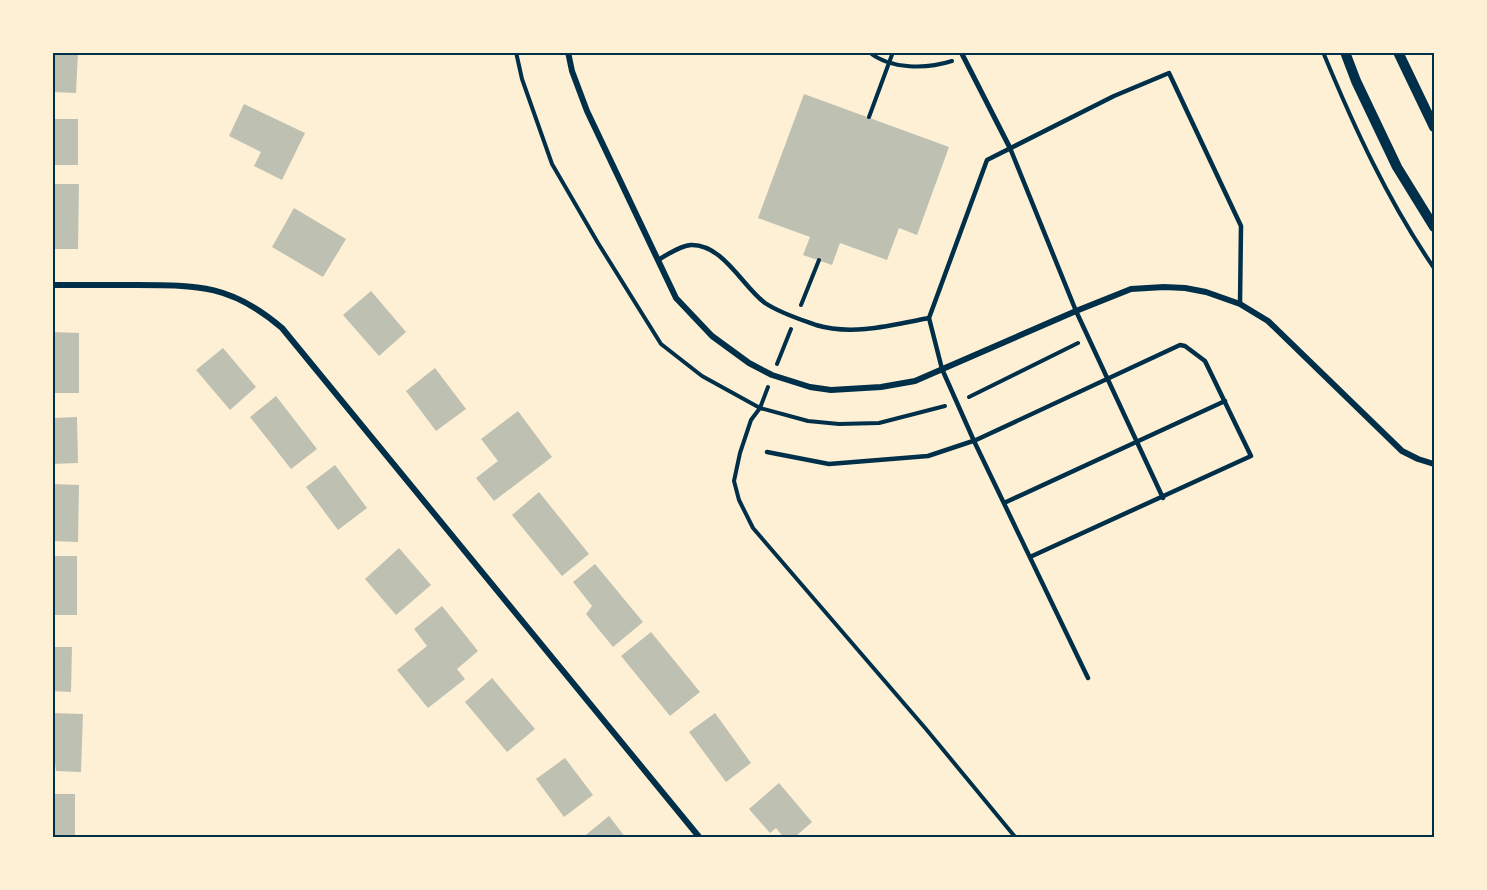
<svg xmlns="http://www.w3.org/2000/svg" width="1487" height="890" viewBox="0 0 1487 890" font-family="'Roboto Condensed',sans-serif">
  <rect width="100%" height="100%" fill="#fdf0d5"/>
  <path fill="#bec0b2" d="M 52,52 L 78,52 L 76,93 L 52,92 Z
    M 804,94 L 949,147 L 917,235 L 899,228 L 887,260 L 840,243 L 832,265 L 803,255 L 810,237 L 758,218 Z
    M 244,104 L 305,133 L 282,180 L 254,166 L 261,152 L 229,136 Z
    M 52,119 L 78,119 L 78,165 L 52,165 Z
    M 52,184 L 79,184 L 78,249 L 52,249 Z
    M 294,208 L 346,239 L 323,277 L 272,247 Z
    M 371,291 L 406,332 L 379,356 L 343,315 Z
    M 52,332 L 79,333 L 79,393 L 52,393 Z
    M 223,348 L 256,387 L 230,410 L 196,370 Z
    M 435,368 L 466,409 L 436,431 L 406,391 Z
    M 276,396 L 317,449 L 291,469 L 250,417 Z
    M 518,411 L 552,457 L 494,501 L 476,478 L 498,461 L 481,439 Z
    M 77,417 L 78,463 L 52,464 L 52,418 Z
    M 335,465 L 367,508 L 338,530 L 306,487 Z
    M 52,484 L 79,485 L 78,542 L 52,541 Z
    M 539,492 L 589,554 L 562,576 L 512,515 Z
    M 399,548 L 431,585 L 396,615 L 365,579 Z
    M 52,556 L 77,556 L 77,615 L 52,615 Z
    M 595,564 L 643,622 L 613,647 L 586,614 L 592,606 L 573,582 Z
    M 442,606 L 478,651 L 457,669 L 465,679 L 428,708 L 397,670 L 427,646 L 414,629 Z
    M 651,632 L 700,692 L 670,716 L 621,656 Z
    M 52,647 L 72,647 L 71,692 L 52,691 Z
    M 492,678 L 535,729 L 507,752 L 465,702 Z
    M 52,713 L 83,714 L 81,772 L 56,771 L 54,755 L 52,755 Z
    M 715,713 L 751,763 L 726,782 L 689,732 Z
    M 565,758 L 593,795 L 564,817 L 536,779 Z
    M 779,783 L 812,822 L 794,838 L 784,838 L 776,828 L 770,833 L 749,809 Z
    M 52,794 L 75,794 L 75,838 L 52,838 Z
    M 609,816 L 626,838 L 582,838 Z"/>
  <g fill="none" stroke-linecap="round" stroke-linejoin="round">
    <path stroke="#003049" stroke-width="4" d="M 516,52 L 522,79 L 552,164 L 598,243 L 661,344 L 702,376 L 760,408 L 808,421 L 839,424 L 879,423 L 945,406
      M 869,52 C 891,70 927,69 952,61
      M 1323,52 C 1354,127 1388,201 1434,268
      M 869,117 L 893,52
      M 801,305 L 819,260
      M 777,364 L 791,329
      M 768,387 L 760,408 L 751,420 L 740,453 L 734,481 L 739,500 L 753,528 L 926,729 L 1016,838
      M 969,397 L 1078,343"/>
    <path stroke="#003049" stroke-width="4.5" d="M 1010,148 L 1076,311 L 1163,498
      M 658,260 C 668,254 680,246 691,245 C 723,244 743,287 765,303 C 780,313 799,319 816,325 C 852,336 893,325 929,318
      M 767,452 L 829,464 L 928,456 L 976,440 L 1180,345 L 1185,346 L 1205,361 L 1251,456 L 1030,557
      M 1004,503 L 1225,401
      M 1088,678 L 974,441 L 942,369 L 929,318 L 987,160 L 1114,96 L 1169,73 L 1241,226 L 1240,304"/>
    <path stroke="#003049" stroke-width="5" d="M 961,52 L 1010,148"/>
    <path stroke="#003049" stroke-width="6" d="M 568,52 L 572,71 L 587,111 L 676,298 L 712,336 L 749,363 L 772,375 L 810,387 L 831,390 L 881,387 L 915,381 L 1076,311 L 1131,289 L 1164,287 L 1185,288 L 1206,292 L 1240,304 L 1268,321 L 1402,451 L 1418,459 L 1434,464
      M 52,285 C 80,285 108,285 136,285 C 199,285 232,285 282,328 L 700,838"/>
    <path stroke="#003049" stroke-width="10" d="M 1345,52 L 1356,81 L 1397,167 L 1434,227
      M 1398,52 L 1434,127"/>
  </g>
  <rect width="1487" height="890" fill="none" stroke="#fdf0d5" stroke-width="108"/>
  <rect x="54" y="54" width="1379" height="782" fill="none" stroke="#003049" stroke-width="2"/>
</svg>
